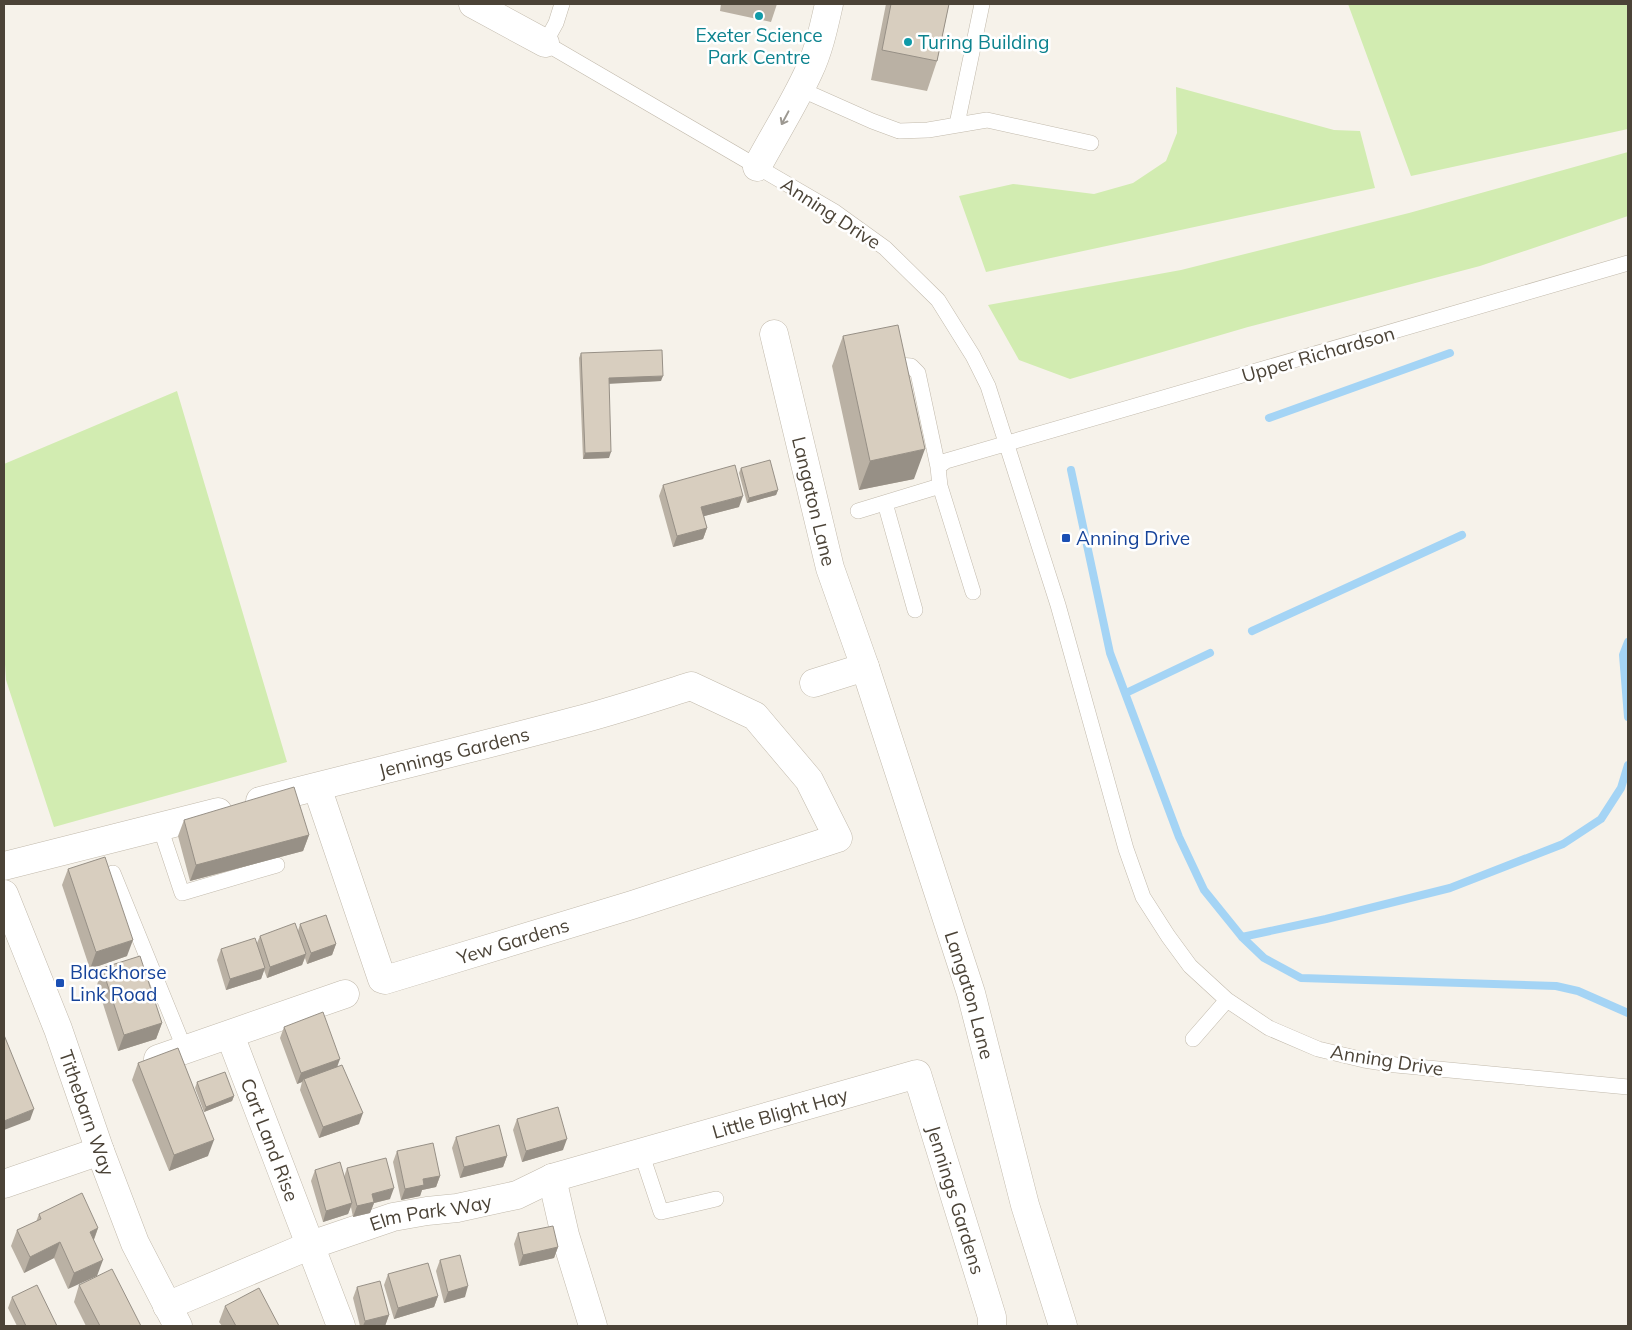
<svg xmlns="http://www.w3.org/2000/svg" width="1632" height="1330" viewBox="0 0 1632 1330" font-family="Mulish,sans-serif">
  <rect width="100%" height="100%" fill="#f6f2ea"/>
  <path fill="#d2ecb1" d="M 1348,4 L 1628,4 L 1628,129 L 1411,176 Z
    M 1176,87 L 1334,130 L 1360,131 L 1375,188 L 986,272 L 959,196 L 1013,184 L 1094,194 L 1133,183 L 1166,161 L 1177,133 Z
    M 1628,152 L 1628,216 L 1480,266 L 1248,327 L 1070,379 L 1019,360 L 988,305 L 1181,270 L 1409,213 Z
    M 177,391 L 287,762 L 54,827 L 6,680 L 4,649 L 4,464 Z"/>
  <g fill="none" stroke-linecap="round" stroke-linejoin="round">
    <path stroke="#a4d4f5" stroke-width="8" d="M 1269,418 L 1450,353
      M 1071,470 L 1110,653 L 1179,837 L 1204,890 L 1242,937 L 1264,958 L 1301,978 L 1556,986 L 1578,991 L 1628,1013
      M 1252,631 L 1462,535
      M 1628,642 L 1623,655 L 1628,717
      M 1126,693 L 1210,653
      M 1242,937 L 1326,919 L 1450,888 L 1563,844 L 1601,819 L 1621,788 L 1628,765"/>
    <g stroke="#c2baac" stroke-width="16">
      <path id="service" d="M 562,4 L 556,23 L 545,43 L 835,212 L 885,248 L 938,300 L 973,356 L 988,386 L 1058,605 L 1126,849 L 1143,897 L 1168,936 L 1190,966 L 1227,1000 L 1269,1028 L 1318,1049 L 1364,1060 L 1396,1065 L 1628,1087
        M 800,89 L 872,121 L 899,131 L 928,130 L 987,120 L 1091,143
        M 957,124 L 982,4
        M 899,365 L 911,366 L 918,373 L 938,467
        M 885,503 L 915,610
        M 858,511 L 940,486
        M 973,592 L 940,486 L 938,467 L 946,461 L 1628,263
        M 160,827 L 182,893 L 277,865
        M 113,873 L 185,1050
        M 1193,1039 L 1227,1000
        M 641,1152 L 661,1212 L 716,1199"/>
    </g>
    <g stroke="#c2baac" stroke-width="29">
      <g id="minor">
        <path d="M 473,4 L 545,43"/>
        <path d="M 757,167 C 774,135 794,104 809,71 C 819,50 824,26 829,4"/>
        <path id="s1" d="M 774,334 L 830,568 L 865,667 L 971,993 L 1025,1205 L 1063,1326"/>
        <path d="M 814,683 L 865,667"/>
        <path id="s2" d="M 260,801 C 365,774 470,749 575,721 C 614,711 653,698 691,686 L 755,716 L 809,780 L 838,838 L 632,905 L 385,980 L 382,979 L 317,787"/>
        <path d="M 4,866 L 218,812"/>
        <path id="s3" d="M 4,894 L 58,1029 L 100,1151 L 135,1243 L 178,1326"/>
        <path id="s4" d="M 230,1035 L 341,1326"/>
        <path d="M 158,1059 L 345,994"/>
        <path d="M 552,1178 L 565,1235 L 593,1326"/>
        <path d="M 4,1184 L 100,1151"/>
        <path id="s5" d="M 167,1306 L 311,1245 L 393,1217 L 427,1211 L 457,1208 L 517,1195 L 552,1178 L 917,1074 L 992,1317 L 992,1326"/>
      </g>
    </g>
    <use href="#service" stroke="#fff" stroke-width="15"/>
    <use href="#minor" stroke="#fff" stroke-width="28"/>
  </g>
  <path fill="#bab1a4" d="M 721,4 L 777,4 L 771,22 L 720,11 Z
    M 886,4 L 949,4 L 937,61 L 927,91 L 871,80 Z
    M 843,336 L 914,479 L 859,490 L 832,366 Z
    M 581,353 L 661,381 L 609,383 L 609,458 L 583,459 L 579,358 Z
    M 741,468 L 778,490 L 776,495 L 747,503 L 739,473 Z
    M 663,485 L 739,507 L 704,516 L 707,528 L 703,539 L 673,547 L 659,496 Z
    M 184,820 L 309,835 L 303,851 L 190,881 L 178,836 Z
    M 68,869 L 127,956 L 90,969 L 62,885 Z
    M 300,924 L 336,944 L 332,955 L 307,964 L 305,958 L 302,965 L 267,978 L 264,970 L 261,979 L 226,990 L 217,960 L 221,949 L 257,943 L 260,936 L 298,931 Z
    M 102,968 L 162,1023 L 156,1039 L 118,1051 L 97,985 Z
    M 284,1027 L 338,1066 L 359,1124 L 319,1138 L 300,1090 L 302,1082 L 297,1084 L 280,1038 Z
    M 138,1063 L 208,1156 L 169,1171 L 132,1080 Z
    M 197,1082 L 234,1096 L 232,1101 L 204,1112 L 195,1088 Z
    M 517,1119 L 563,1150 L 522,1162 L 513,1130 Z
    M 456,1137 L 507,1156 L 503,1167 L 460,1178 L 452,1148 Z
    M 397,1151 L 440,1176 L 436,1187 L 422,1190 L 420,1196 L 401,1200 L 393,1162 Z
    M 347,1168 L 390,1199 L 374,1203 L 370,1213 L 353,1217 L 351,1207 L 348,1214 L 323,1222 L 311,1181 L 315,1170 L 344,1177 Z
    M 39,1214 L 98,1228 L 94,1240 L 68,1289 L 54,1258 L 24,1273 L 11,1246 L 17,1230 L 36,1222 Z
    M 518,1233 L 558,1247 L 554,1258 L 519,1266 L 514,1244 Z
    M 440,1260 L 465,1297 L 444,1303 L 436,1271 Z
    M 388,1274 L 438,1296 L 434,1307 L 394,1319 L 384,1285 Z
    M 79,1285 L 141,1326 L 86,1326 L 74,1302 Z
    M 357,1287 L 389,1315 L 385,1326 L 360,1326 L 353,1298 Z
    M 12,1297 L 57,1326 L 17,1326 L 8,1308 Z
    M 225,1306 L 279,1326 L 222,1326 L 219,1322 Z"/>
  <path fill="#979086" d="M 663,376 L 661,381 L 607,384 L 609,378 Z
    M 925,449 L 914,479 L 859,490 L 870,461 Z
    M 611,452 L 609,458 L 583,459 L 585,453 Z
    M 778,490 L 776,495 L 747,503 L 749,498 Z
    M 743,496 L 739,507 L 697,518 L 701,507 Z
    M 707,528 L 703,539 L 673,547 L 677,536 Z
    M 309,835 L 303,851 L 190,881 L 196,865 Z
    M 133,940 L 127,956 L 90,969 L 96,952 Z
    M 336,944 L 332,955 L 307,964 L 311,953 Z
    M 306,954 L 302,965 L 267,978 L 270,967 Z
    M 265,968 L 261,979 L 226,990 L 230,979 Z
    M 162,1023 L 156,1039 L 118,1051 L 124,1035 Z
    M 340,1059 L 336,1070 L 304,1079 L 302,1082 L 297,1084 L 301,1073 Z
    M 234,1096 L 232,1101 L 204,1112 L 206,1107 Z
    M 34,1109 L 30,1120 L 4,1130 L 4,1121 Z
    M 363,1113 L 359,1124 L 319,1138 L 323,1127 Z
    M 567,1139 L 563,1150 L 522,1162 L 526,1151 Z
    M 214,1140 L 208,1156 L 169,1171 L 174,1155 Z
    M 507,1156 L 503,1167 L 460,1178 L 464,1167 Z
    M 440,1176 L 436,1187 L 422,1190 L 420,1196 L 401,1200 L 405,1189 L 423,1179 Z
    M 394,1188 L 390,1199 L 374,1203 L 370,1213 L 353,1217 L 357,1206 L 372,1194 Z
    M 352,1203 L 348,1214 L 323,1222 L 326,1211 Z
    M 98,1228 L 92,1244 L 90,1232 Z
    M 60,1242 L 54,1258 L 24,1273 L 30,1257 Z
    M 558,1247 L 554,1258 L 519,1266 L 523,1255 Z
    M 103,1260 L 97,1276 L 68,1289 L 74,1273 Z
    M 468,1286 L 465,1297 L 444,1303 L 448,1292 Z
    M 438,1296 L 434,1307 L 394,1319 L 398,1308 Z
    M 389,1315 L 385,1326 L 363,1326 L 365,1321 Z"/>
  <path fill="#d8cebf" stroke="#979086" d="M 891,4 L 949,4 L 937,61 L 882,50 Z
    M 898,325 L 925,449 L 870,461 L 843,336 Z
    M 662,350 L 663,376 L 609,378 L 611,452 L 585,453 L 581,353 Z
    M 770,460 L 778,490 L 749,498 L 741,468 Z
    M 735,465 L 743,496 L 701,507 L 707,528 L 677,536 L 663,485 Z
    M 294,787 L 309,835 L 196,865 L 184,820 Z
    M 105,857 L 133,940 L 96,952 L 68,869 Z
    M 326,915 L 336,944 L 311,953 L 300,924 Z
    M 295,923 L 306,954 L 270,967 L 260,936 Z
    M 255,938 L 265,968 L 230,979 L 221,949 Z
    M 140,956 L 162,1023 L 124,1035 L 102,968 Z
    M 323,1012 L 340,1059 L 301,1073 L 284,1027 Z
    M 4,1035 L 34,1109 L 4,1121 Z
    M 178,1048 L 214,1140 L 174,1155 L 138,1063 Z
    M 342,1065 L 363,1113 L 323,1127 L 304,1079 Z
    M 225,1072 L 234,1096 L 206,1107 L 197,1082 Z
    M 558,1107 L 567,1139 L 526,1151 L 517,1119 Z
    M 499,1125 L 507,1156 L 464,1167 L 456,1137 Z
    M 433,1143 L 440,1176 L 423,1179 L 424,1185 L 405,1189 L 397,1151 Z
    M 386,1158 L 394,1188 L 372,1194 L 374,1202 L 357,1206 L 347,1168 Z
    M 340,1162 L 352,1203 L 326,1211 L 315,1170 Z
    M 82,1193 L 98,1228 L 90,1232 L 103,1260 L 74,1273 L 60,1242 L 30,1257 L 17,1230 L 41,1219 L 39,1214 Z
    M 553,1226 L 558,1247 L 523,1255 L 518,1233 Z
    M 460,1255 L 468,1286 L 448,1292 L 440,1260 Z
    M 428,1263 L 438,1296 L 398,1308 L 388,1274 Z
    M 112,1269 L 141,1326 L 100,1326 L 79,1285 Z
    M 380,1281 L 389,1315 L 365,1321 L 357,1287 Z
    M 37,1285 L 57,1326 L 26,1326 L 12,1297 Z
    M 259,1288 L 279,1326 L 236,1326 L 225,1306 Z"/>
  <defs><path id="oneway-shaft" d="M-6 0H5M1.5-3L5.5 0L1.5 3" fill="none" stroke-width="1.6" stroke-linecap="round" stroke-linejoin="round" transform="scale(1.25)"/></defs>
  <use stroke="#9c9891" href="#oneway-shaft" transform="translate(785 118) rotate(118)"/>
  <g fill="#0f9aa8" stroke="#fff" stroke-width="2">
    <circle cx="759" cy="16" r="5"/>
    <circle cx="908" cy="42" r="5"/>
  </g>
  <g fill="#1a4fb4" stroke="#fff" stroke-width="2">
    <rect x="1061" y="533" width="10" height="10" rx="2.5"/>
    <rect x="55" y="978" width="10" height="10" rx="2.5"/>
  </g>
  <g text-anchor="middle" stroke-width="5" stroke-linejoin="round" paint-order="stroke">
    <g font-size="19" fill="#0d838f" stroke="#fff">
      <text x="759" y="42">Exeter Science<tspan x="759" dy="22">Park Centre</tspan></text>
      <text x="918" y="49" text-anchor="start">Turing Building</text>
    </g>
    <g font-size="19" fill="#4b4337" stroke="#fff">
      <text transform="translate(831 213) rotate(33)" y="7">Anning Drive</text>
      <text transform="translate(1318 354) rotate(-16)" y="7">Upper Richardson</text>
      <text dy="7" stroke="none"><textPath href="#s1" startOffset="172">Langaton Lane</textPath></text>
      <text dy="7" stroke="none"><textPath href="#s2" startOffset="200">Jennings Gardens</textPath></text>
      <text transform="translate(513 941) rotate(-17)" y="7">Yew Gardens</text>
      <text dy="7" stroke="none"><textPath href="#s1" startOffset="690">Langaton Lane</textPath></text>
      <text transform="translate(1387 1060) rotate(9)" y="7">Anning Drive</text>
      <text dy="7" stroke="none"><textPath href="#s3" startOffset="234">Tithebarn Way</textPath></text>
      <text dy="7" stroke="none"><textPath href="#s5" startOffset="645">Little Blight Hay</textPath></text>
      <text dy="7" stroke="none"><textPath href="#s4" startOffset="112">Cart Land Rise</textPath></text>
      <text dy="7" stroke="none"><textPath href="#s5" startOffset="919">Jennings Gardens</textPath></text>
      <text dy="7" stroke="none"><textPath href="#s5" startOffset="281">Elm Park Way</textPath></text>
    </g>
    <g font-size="19" fill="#164399" stroke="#fff" text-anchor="start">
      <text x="1076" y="545">Anning Drive</text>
      <text x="70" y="979">Blackhorse<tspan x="70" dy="22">Link Road</tspan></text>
    </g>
  </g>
  <rect width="1632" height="1330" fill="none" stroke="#4b4337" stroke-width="10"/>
</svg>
